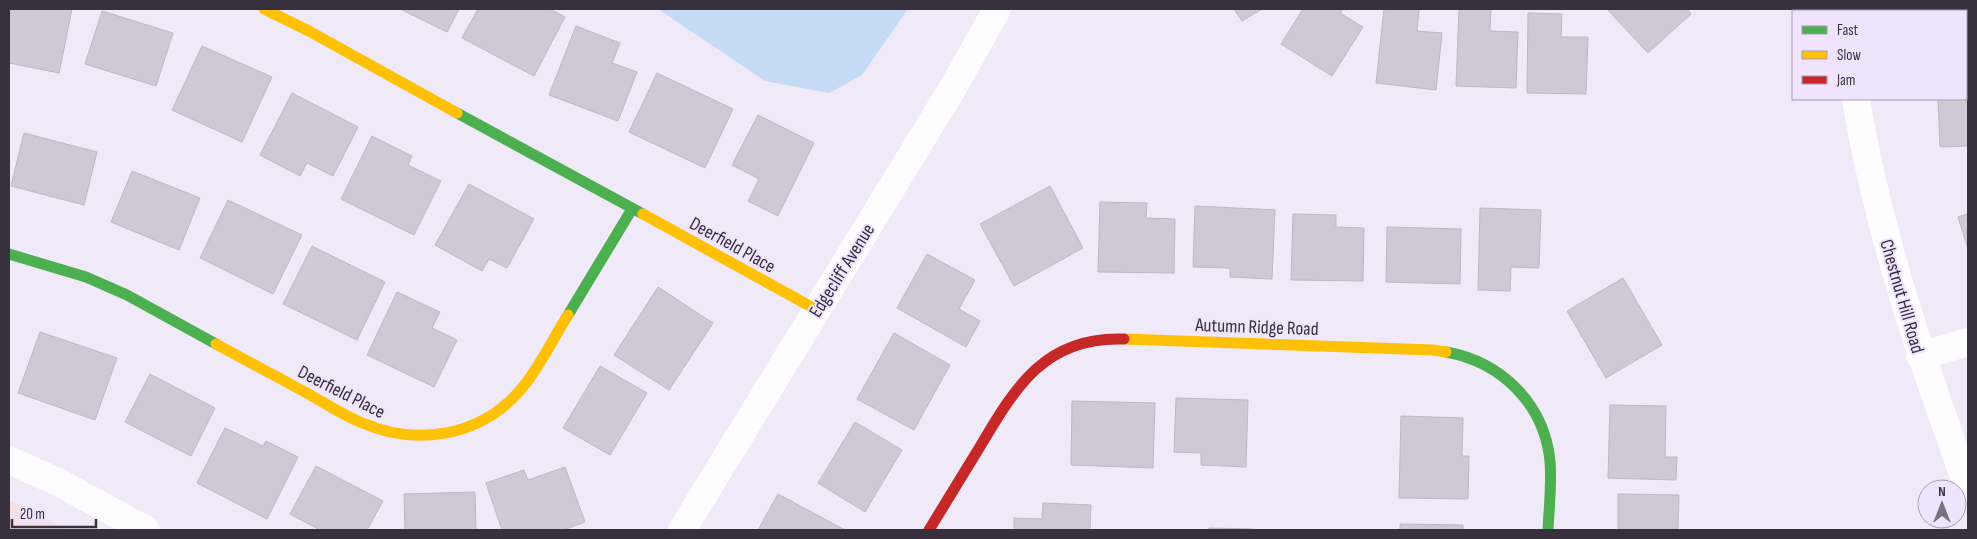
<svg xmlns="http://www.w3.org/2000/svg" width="1977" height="539" viewBox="0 0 1977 539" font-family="'Sofia Sans Condensed',sans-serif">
  <rect width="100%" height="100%" fill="#f0e9f7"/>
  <path fill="#f2e0e6" d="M 9,500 L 16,503 L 67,530 L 9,530 Z"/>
  <path fill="#c5daf4" d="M 658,9 L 908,9 L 862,75 L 829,93 L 765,81 Z"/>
  <path fill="#cfc9d5" stroke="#bdb8c3" d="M 9,9 L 72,9 L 59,73 L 9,63 Z
    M 400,9 L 459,9 L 447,32 Z
    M 478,9 L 550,9 L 565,17 L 534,76 L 462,38 Z
    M 1234,9 L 1262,9 L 1242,21 Z
    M 1303,9 L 1343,9 L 1340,13 L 1363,27 L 1332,76 L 1281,44 Z
    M 1384,9 L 1419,9 L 1417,31 L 1442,33 L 1436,90 L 1376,83 Z
    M 1459,9 L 1491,9 L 1490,31 L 1518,32 L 1516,88 L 1456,86 Z
    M 1607,9 L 1687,9 L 1691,14 L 1648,53 Z
    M 102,11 L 173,33 L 156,86 L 85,64 Z
    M 1528,13 L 1562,14 L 1561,37 L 1588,37 L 1586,94 L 1527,93 Z
    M 576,26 L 620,43 L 612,63 L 637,72 L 618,121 L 549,95 Z
    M 202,46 L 272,77 L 242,142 L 172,110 Z
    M 1966,62 L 1968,62 L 1968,146 L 1940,147 L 1938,99 L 1966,99 Z
    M 657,73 L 733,109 L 705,168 L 629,132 Z
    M 292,93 L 358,127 L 333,176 L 307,163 L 300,176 L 260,155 Z
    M 758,115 L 814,143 L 778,216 L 748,201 L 759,179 L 732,165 Z
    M 24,133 L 97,152 L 84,205 L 11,186 Z
    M 372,136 L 412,156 L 408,165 L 441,181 L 414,235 L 341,199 Z
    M 132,171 L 200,198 L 179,250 L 111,222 Z
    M 469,184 L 534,219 L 507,268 L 489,259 L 482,271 L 435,245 Z
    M 1050,186 L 1083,248 L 1014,286 L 980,224 Z
    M 228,200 L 302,235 L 273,294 L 200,258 Z
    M 1100,202 L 1147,203 L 1146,218 L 1175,219 L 1174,273 L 1098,272 Z
    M 1195,206 L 1275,210 L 1272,279 L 1230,277 L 1230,268 L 1193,267 Z
    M 1480,208 L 1541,210 L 1539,268 L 1511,267 L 1510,291 L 1478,290 Z
    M 1293,214 L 1336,215 L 1336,227 L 1364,228 L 1363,281 L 1291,280 Z
    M 1968,214 L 1968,249 L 1958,217 Z
    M 1387,227 L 1461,229 L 1460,284 L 1386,282 Z
    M 312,246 L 385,282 L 357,340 L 283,304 Z
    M 927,254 L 975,280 L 959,309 L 980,321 L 966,347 L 897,308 Z
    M 1623,278 L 1662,345 L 1606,378 L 1567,311 Z
    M 658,287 L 713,323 L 669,390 L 614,355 Z
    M 397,292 L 440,312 L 432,328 L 457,340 L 434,387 L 367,355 Z
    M 40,332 L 117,358 L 95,420 L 18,393 Z
    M 894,333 L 950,365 L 914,430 L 857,399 Z
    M 600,366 L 647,393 L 610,455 L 563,428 Z
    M 150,374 L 215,408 L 191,456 L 125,422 Z
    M 1176,398 L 1248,400 L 1246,467 L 1201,465 L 1201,453 L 1174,452 Z
    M 1072,401 L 1155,403 L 1153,468 L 1071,465 Z
    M 1610,405 L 1666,406 L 1665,457 L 1677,457 L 1676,480 L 1608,478 Z
    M 1401,416 L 1463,418 L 1462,456 L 1469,456 L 1468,499 L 1399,498 Z
    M 855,422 L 902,450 L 865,512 L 818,483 Z
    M 225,428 L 263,446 L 266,441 L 298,457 L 267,519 L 197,483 Z
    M 316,466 L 383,501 L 367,530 L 320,530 L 290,514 Z
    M 565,467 L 585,522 L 563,530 L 502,530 L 486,483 L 524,470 L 528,480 Z
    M 475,492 L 476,530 L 405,530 L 404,494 Z
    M 778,494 L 845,530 L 758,530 Z
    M 1618,494 L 1679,495 L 1678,530 L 1618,530 Z
    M 1043,503 L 1091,505 L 1090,530 L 1014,530 L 1014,518 L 1042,519 Z
    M 1400,524 L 1463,525 L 1463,530 L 1400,530 Z
    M 1209,528 L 1253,529 L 1253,530 L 1209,530 Z"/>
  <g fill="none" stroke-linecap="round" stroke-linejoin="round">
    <path stroke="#fdfcfe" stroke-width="28" d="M 1842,9 L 1843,11
      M 1966,20 L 1968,20
      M 1856,99 C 1878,233 1922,360 1968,488
      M 1920,356 L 1968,342
      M 9,460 L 58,482 L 146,530
      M 682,530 L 954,86 L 997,9"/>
    <path stroke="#4caf50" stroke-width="11" d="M 457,113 L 643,214
      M 9,254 L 86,277 L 127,295 L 216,344
      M 568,315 L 632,209
      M 1446,352 C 1502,362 1544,404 1550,461 C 1552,484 1549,507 1548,530"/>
    <path stroke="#ffc107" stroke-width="11" d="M 264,9 L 307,30 L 457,113
      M 643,214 L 817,310
      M 1124,339 L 1433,350 L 1446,352
      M 216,344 C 245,360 274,375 303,391 C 322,401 340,414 360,422 C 419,448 486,436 526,383 C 542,362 554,337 568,315"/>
    <path stroke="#c62828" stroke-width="11" d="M 929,530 C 946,502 963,474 981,445 C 1016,386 1046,336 1124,339"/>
  </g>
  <g text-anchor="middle" stroke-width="4" stroke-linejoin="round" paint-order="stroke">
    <g font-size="19" fill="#38313d" stroke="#f0e3fd">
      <text transform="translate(733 244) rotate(29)" y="7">Deerfield Place</text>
      <text transform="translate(841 270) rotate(-58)" y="7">Edgecliff Avenue</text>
      <text transform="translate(1903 296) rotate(74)" y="7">Chestnut Hill Road</text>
      <text transform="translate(1257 326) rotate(2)" y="7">Autumn Ridge Road</text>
      <text transform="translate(342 391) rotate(27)" y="7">Deerfield Place</text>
    </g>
  </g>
  <rect width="1977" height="539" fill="none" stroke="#38313d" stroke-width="20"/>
  <rect x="1792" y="10" width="175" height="90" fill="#f0e3fd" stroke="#a69cb0"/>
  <rect x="1802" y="26" width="25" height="8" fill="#4caf50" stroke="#a69cb0"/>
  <text x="1837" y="35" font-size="15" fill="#38313d">Fast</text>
  <rect x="1802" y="51" width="25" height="8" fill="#ffc107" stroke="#a69cb0"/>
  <text x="1837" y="60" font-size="15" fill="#38313d">Slow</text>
  <rect x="1802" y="76" width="25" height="8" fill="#c62828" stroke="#a69cb0"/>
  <text x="1837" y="85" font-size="15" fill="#38313d">Jam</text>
  <g transform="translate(1942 504)"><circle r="24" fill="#f0e3fd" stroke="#a69cb0"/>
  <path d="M0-4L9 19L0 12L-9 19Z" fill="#78717e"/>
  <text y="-8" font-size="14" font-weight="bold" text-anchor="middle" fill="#38313d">N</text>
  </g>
  <path d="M12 519v8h84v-8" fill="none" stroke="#38313d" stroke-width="2.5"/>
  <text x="20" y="519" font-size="15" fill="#38313d" stroke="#f0e3fd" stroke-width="4" paint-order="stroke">20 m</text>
</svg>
